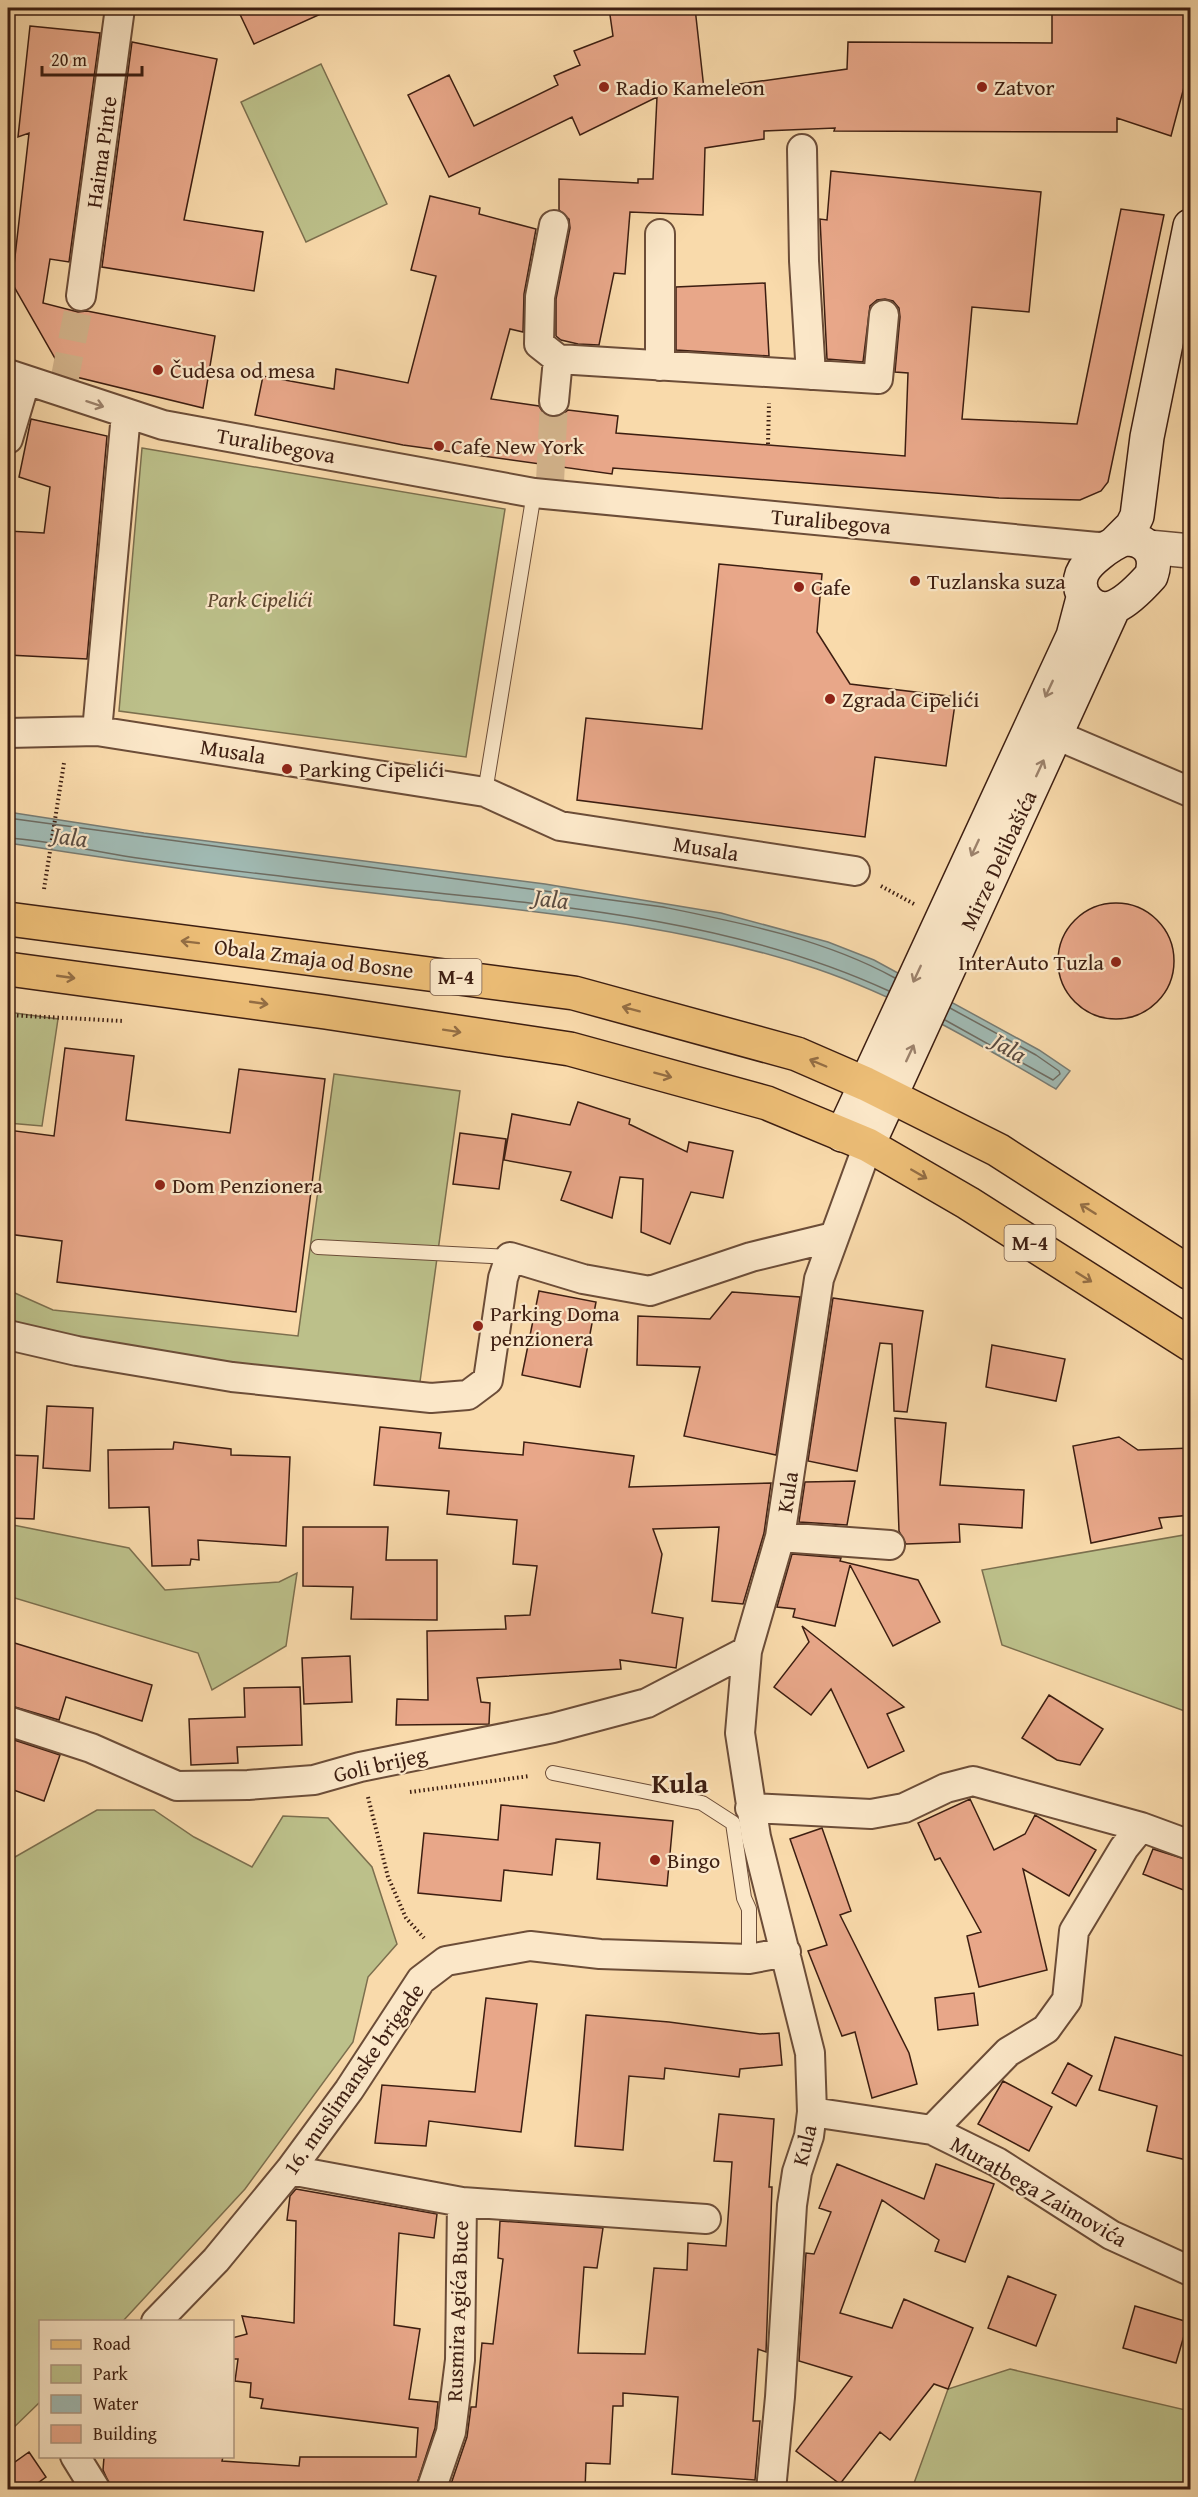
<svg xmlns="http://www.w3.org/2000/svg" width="1198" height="2497" viewBox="0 0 1198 2497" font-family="'Gentium Book Plus',serif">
  <rect width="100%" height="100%" fill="#f9daab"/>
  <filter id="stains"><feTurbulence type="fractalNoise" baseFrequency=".00333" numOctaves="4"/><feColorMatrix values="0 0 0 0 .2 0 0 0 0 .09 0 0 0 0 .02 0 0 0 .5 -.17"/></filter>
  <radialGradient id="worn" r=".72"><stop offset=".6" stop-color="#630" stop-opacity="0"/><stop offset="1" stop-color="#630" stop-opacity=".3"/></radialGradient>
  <path fill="#bcc08a" stroke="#7c6f4e" stroke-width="1.5" d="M 321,64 L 387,204 L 306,242 L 241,102 Z
    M 142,448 L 505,509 L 466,757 L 119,711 Z
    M 8,1012 L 58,1019 L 42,1126 L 8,1123 Z
    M 334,1074 L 460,1091 L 419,1389 L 63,1338 L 8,1319 L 8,1290 L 53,1310 L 298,1336 Z
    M 8,1524 L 129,1548 L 165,1590 L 279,1582 L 297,1573 L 286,1646 L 212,1690 L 198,1653 L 8,1596 Z
    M 1190,1534 L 1190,1713 L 1002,1645 L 982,1570 Z
    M 97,1810 L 154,1810 L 194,1837 L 252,1867 L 283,1816 L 328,1818 L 372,1867 L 397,1944 L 368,1977 L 353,2042 L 245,2189 L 123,2321 L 40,2322 L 40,2402 L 8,2433 L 8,1861 Z
    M 1010,2369 L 1190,2411 L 1190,2489 L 915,2490 L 913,2486 L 948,2389 Z"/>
  <path fill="#a0b9b2" stroke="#787b72" stroke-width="1.5" d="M 8,812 L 144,833 L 545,884 L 721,913 L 828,942 L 874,960 L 1039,1050 L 1070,1071 L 1056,1089 C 979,1044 902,998 817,969 C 685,925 546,913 408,897 C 274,882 141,864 8,843 Z"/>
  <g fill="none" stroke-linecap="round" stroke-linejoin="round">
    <path stroke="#6e6c62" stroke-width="1.5" d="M 8,818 L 663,907 C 742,923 824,939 895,978
      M 8,838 C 46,840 86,850 124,856 C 181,865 238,871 295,878 C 492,902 705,906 889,991
      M 945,1020 L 1053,1080 L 1060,1074 L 1059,1071 L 1036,1055 L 950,1008"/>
  </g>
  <path fill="#e8a789" stroke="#3d1e11" stroke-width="1.5" d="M 237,8 L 334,8 L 254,44 Z
    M 609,8 L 695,8 L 704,89 L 847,69 L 848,42 L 1052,43 L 1052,8 L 1191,8 L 1191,61 L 1171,136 L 1117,118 L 1117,132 L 834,131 L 835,128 L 764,131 L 764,139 L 705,148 L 703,215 L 630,212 L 625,274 L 614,273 L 599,345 L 578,344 L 561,340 L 556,336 L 556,299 L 570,228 L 569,219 L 559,210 L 559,179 L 638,183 L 638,179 L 653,179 L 657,97 L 580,135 L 572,117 L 449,177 L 408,95 L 449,75 L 474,126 L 558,85 L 554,76 L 580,65 L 574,51 L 613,36 Z
    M 30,26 L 100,33 L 69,262 L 50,259 L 43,303 L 78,312 L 87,311 L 215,336 L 203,408 L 64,374 L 12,283 L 29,133 L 18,137 Z
    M 132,42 L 217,59 L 184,220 L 263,232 L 254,291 L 102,267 Z
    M 831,171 L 1041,192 L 1029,312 L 972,307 L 962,419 L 1077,424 L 1121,209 L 1164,215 L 1108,482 L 1101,491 L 1080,500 L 999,498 L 613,468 L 612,474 L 403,445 L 255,415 L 263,376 L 334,389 L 336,369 L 408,383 L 436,276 L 411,270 L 430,196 L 480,208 L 479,214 L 536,229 L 524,294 L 523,332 L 510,329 L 491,399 L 539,406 L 544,414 L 552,417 L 561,416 L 568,410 L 618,416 L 616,433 L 905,456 L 908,373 L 895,372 L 900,317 L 899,308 L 893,301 L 885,299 L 877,300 L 870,306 L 863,362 L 827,359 L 820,219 L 827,220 Z
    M 765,283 L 769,356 L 676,350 L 676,287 Z
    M 31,419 L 107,436 L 87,659 L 8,655 L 8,531 L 44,533 L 50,487 L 19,477 Z
    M 719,564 L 822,574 L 817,632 L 850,684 L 956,697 L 946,766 L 875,757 L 865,837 L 577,800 L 586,718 L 702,729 Z
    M1058 961a58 58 0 1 1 116 0a58 58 0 1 1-116 0Z
    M 65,1048 L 134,1056 L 126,1120 L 230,1133 L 239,1069 L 325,1079 L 296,1312 L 57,1282 L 62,1241 L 8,1234 L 8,1130 L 54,1136 Z
    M 578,1102 L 630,1119 L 629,1124 L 687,1152 L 689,1142 L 733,1151 L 723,1198 L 691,1192 L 670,1244 L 641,1232 L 643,1179 L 620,1177 L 612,1218 L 561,1200 L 571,1172 L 504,1160 L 512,1114 L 570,1125 Z
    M 460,1133 L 506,1139 L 499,1189 L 453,1184 Z
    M 539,1291 L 596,1302 L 580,1387 L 522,1375 Z
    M 732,1292 L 800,1297 L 776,1455 L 684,1436 L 700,1367 L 637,1365 L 638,1316 L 710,1319 Z
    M 833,1298 L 923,1311 L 907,1412 L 894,1411 L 892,1344 L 880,1343 L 857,1471 L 808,1461 Z
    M 992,1345 L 1065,1359 L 1056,1401 L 986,1387 Z
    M 47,1406 L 93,1408 L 90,1471 L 43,1468 Z
    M 895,1418 L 946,1423 L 940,1485 L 1024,1490 L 1022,1528 L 959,1524 L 960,1542 L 906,1544 L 899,1531 Z
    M 380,1427 L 441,1433 L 439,1448 L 523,1455 L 524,1442 L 634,1456 L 629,1487 L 771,1483 L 764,1533 L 743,1604 L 712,1601 L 719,1527 L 653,1529 L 662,1554 L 652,1613 L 683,1618 L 676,1668 L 620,1660 L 621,1669 L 477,1678 L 481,1702 L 490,1703 L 489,1724 L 396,1725 L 397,1699 L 428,1700 L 427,1631 L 506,1629 L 505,1616 L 530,1615 L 537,1566 L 513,1564 L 517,1520 L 447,1514 L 449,1491 L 374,1485 Z
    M 1119,1437 L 1138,1450 L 1191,1448 L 1191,1515 L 1159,1518 L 1162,1528 L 1091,1543 L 1073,1446 Z
    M 174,1442 L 231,1449 L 231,1455 L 290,1457 L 286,1546 L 198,1540 L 199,1560 L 191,1559 L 190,1565 L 152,1566 L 149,1507 L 109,1508 L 108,1450 L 173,1449 Z
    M 8,1455 L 38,1456 L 34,1519 L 8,1518 Z
    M 855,1481 L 847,1525 L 799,1522 L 805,1482 Z
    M 303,1527 L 388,1527 L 386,1560 L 437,1560 L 437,1620 L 351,1619 L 353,1587 L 303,1586 Z
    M 792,1554 L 841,1558 L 840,1561 L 918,1580 L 940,1622 L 893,1646 L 850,1565 L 835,1626 L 793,1617 L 795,1609 L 777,1607 Z
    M 802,1626 L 904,1707 L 887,1714 L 904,1751 L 868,1768 L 831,1689 L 811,1715 L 774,1687 L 809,1642 Z
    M 8,1641 L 152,1685 L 142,1721 L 66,1697 L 59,1720 L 8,1705 Z
    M 350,1656 L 352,1702 L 304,1704 L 302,1658 Z
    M 300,1687 L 302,1745 L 237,1747 L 238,1763 L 191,1765 L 189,1719 L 245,1717 L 244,1688 Z
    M 1049,1695 L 1103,1729 L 1080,1765 L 1057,1760 L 1022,1738 Z
    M 8,1738 L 60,1755 L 44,1801 L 8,1788 Z
    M 970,1799 L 994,1850 L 1025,1834 L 1035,1815 L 1096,1850 L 1069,1896 L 1023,1869 L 1047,1970 L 979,1987 L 967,1936 L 981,1932 L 940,1858 L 935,1860 L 918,1823 Z
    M 501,1805 L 673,1821 L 667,1886 L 597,1879 L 600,1843 L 556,1839 L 552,1875 L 504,1870 L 501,1901 L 418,1893 L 424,1833 L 498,1840 Z
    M 822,1828 L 851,1911 L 840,1915 L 909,2053 L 917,2084 L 872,2098 L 855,2032 L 842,2036 L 808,1951 L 827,1945 L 790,1839 Z
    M 1153,1849 L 1191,1861 L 1191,1893 L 1143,1874 Z
    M 974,1993 L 978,2025 L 938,2030 L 935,1998 Z
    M 486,1998 L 537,2004 L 521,2132 L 429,2121 L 426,2146 L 375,2143 L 382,2085 L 475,2092 Z
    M 586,2015 L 669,2022 L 760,2034 L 779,2033 L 782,2065 L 740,2069 L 739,2077 L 665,2068 L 664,2079 L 629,2076 L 623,2150 L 575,2146 Z
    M 1115,2037 L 1191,2058 L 1191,2143 L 1187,2160 L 1147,2151 L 1157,2106 L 1099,2090 Z
    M 1068,2063 L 1092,2076 L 1076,2106 L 1052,2093 Z
    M 1003,2081 L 1052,2107 L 1029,2151 L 978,2124 Z
    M 719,2114 L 774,2119 L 769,2187 L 772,2187 L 766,2352 L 758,2349 L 753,2421 L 760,2421 L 755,2480 L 672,2474 L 678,2397 L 623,2393 L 623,2406 L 613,2406 L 610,2464 L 586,2463 L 585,2490 L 449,2490 L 467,2437 L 471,2407 L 476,2407 L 482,2343 L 493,2344 L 503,2259 L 498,2258 L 500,2221 L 603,2228 L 597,2268 L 584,2267 L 578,2353 L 645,2354 L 654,2268 L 687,2270 L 688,2243 L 726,2246 L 732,2162 L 714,2161 Z
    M 837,2164 L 924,2199 L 936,2164 L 994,2184 L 965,2262 L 935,2251 L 939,2240 L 882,2200 L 840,2313 L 892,2328 L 904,2299 L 973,2328 L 948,2389 L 934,2384 L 890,2440 L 880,2432 L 840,2484 L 796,2451 L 852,2377 L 799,2361 L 806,2253 L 814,2254 L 831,2212 L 819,2208 Z
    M 296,2189 L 437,2214 L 434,2238 L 399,2233 L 394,2325 L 420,2329 L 409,2399 L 438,2402 L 435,2428 L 415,2490 L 112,2490 L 103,2470 L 104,2457 L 223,2457 L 222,2461 L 299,2466 L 300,2457 L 416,2457 L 418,2428 L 261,2408 L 263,2399 L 250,2397 L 251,2383 L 235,2381 L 238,2359 L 232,2359 L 232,2338 L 247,2334 L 242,2316 L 294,2323 L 296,2221 L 287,2220 L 290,2196 Z
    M 1008,2276 L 1056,2295 L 1036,2346 L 988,2328 Z
    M 1135,2306 L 1188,2322 L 1176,2363 L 1123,2348 Z
    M 29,2452 L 46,2477 L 28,2490 L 8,2490 L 8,2467 Z"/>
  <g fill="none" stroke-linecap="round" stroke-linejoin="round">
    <path stroke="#d3b48c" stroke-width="28" stroke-dasharray="28 14" stroke-linecap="butt" d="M 64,382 L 81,296
      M 550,482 L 554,401"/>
    <g stroke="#6c4d38" stroke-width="16">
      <path id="service" d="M 485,792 L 534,493
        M 318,1247 L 510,1257
        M 553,1773 L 702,1803 L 733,1823 L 744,1898 L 749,1909 L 749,1959"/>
    </g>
    <g stroke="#6c4d38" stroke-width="32">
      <path id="minor" d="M 802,149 L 804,261 L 811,375
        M 554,225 L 540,297 L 539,344 L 558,359
        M 660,234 L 660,366
        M 81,296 L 120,8
        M 8,374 L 163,425 L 534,493 L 1097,547 L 1112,546
        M 554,401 L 558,359 L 878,379 L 884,315
        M 126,414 L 97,731 L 485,792 L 560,826 L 855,871
        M 8,439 L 25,382
        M 1035,726 L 1190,792
        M 8,733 L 97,731
        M 8,1335 L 77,1351 L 232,1377 L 431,1398 L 468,1395 L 488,1380 L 503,1278 L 510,1257 L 583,1279 L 650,1291 L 751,1257 L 833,1237
        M 780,1537 L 890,1545
        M 8,1721 L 91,1748 L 177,1786 L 248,1785 L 314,1780 L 360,1767 L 553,1728 L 647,1703 L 747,1651
        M 750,1808 L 871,1814 L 904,1808 L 946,1788 L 973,1781 L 1141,1827 L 1190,1845
        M 812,2112 L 932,2130 L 997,2162 L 1111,2235 L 1190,2271
        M 932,2130 L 1008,2052 L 1046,2029 L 1067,2000 L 1074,1931 L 1124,1848 L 1141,1827
        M 290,2170 L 462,2202 L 460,2360 L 451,2432 L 431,2490
        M 462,2202 L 706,2219
        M 156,2322 L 216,2260 L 290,2170 L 349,2090 L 421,1980 L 446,1961 L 530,1946 L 600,1954 L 749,1959 L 786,1952
        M 75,2456 L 96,2490
        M 771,2490 L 780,2397 L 792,2205 L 797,2172 L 809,2136 L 812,2112 L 810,2053 L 756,1837 L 740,1733 L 747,1651 L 780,1537 L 819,1279 L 868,1145"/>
    </g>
    <g stroke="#6c4d38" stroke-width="36">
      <path id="tertiary" d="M 1148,547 L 1190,551"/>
    </g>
    <g stroke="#3d1e11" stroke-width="36">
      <path id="secondary" d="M 1124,539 C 1146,538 1159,554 1151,576 C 1142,586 1129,600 1116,606 C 1096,616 1074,596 1082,574 C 1087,561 1111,544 1124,539 Z
        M 1116,542 L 1132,526 L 1137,516 L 1147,437 L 1190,226
        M 842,1135 L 1073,636 L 1083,598
        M 868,1145 L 1114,607"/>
    </g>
    <g stroke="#3d1e11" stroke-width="36">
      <path id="primary" d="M 8,919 L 574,993 L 797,1054 L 866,1084 L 998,1150 L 1190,1273
        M 8,969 L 325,1012 L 570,1049 L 767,1103 L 868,1145 L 968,1203 L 1190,1344"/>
    </g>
    <path stroke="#3d1e11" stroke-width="4" stroke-dasharray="1.5 3" stroke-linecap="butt" d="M 8,335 L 13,343
      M 768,444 L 769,403
      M 881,886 L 914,904
      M 44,889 L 64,763
      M 8,1015 L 123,1021
      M 410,1792 L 530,1776
      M 368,1797 L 388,1877 L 406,1918 L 424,1938"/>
    <use href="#service" stroke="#fbe7c8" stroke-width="14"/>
    <use href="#minor" stroke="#fbe7c8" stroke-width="28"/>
    <use href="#tertiary" stroke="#fbe7c8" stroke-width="33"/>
    <use href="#secondary" stroke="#fbe7c8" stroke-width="33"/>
    <use href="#primary" stroke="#ecbd76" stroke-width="33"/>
  </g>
  <defs><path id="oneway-shaft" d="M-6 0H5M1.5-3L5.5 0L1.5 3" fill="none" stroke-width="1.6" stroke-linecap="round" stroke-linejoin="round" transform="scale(1.5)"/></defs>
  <g stroke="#9c826c">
    <use href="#oneway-shaft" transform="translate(95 404) rotate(18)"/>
    <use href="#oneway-shaft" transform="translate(1049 689) rotate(115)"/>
    <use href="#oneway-shaft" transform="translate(1040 768) rotate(-65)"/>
    <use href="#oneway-shaft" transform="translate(975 848) rotate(115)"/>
    <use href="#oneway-shaft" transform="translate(917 974) rotate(115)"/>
    <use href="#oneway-shaft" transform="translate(910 1053) rotate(-65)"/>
  </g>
  <g stroke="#946e44">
    <use href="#oneway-shaft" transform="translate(190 942) rotate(-173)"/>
    <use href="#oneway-shaft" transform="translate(66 977) rotate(8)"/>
    <use href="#oneway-shaft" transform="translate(259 1003) rotate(8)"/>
    <use href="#oneway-shaft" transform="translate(631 1009) rotate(-165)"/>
    <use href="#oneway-shaft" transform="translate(452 1031) rotate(9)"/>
    <use href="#oneway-shaft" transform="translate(818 1063) rotate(-157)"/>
    <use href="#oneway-shaft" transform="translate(663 1075) rotate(15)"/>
    <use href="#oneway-shaft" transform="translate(919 1174) rotate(30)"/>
    <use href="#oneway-shaft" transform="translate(1088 1209) rotate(-148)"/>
    <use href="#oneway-shaft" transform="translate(1084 1277) rotate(32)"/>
  </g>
  <g fill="#8f2418" stroke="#fbe7c8" stroke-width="2">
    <circle cx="604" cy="87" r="6"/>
    <circle cx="982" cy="87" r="6"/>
    <circle cx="158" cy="370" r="6"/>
    <circle cx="439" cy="446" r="6"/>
    <circle cx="915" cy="581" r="6"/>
    <circle cx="799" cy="587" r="6"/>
    <circle cx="830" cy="699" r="6"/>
    <circle cx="287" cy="769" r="6"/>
    <circle cx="1116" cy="962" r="6"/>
    <circle cx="160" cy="1185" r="6"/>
    <circle cx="478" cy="1326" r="6"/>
    <circle cx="655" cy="1860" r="6"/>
  </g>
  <g text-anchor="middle" stroke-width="4.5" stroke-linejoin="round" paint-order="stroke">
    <g fill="#fbe7c8" stroke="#765a48" stroke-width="1.5">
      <rect x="430.5" y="959" width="51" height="36" rx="4.5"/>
      <rect x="1004.5" y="1225" width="51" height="36" rx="4.5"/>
    </g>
    <g font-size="21" font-weight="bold" fill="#3d1e11">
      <text x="456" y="984">M-4</text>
      <text x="1030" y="1250">M-4</text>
    </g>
    <g font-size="22" fill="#3d1e11" stroke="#fbe7c8" text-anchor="start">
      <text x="616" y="95">Radio Kameleon</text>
      <text x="994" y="95">Zatvor</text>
      <text x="170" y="378">Čudesa od mesa</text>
      <text x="451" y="454">Cafe New York</text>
      <text x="927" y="589">Tuzlanska suza</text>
      <text x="811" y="595">Cafe</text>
      <text x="842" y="707">Zgrada Cipelići</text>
      <text x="299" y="777">Parking Cipelići</text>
      <text x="1104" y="970" text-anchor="end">InterAuto Tuzla</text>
      <text x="172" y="1193">Dom Penzionera</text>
      <text x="490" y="1321">Parking Doma<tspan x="490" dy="25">penzionera</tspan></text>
      <text x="667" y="1868">Bingo</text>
    </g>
    <g font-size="22" fill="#3d1e11" stroke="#fbe7c8">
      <text transform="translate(101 152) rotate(-82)" y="8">Haima Pinte</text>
      <text transform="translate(276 445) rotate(10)" y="8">Turalibegova</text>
      <text transform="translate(831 521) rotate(5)" y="8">Turalibegova</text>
      <text transform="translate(233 751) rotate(9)" y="8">Musala</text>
      <text transform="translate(706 848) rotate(9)" y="8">Musala</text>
      <text transform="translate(998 860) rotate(-65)" y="8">Mirze Delibašića</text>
      <text transform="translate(314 958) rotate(7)" y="8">Obala Zmaja od Bosne</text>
      <text transform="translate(787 1492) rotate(-81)" y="8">Kula</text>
      <text transform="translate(380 1764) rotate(-13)" y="8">Goli brijeg</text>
      <text transform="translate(353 2079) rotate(-55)" y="8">16. muslimanske brigade</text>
      <text transform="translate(804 2145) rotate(-76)" y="8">Kula</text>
      <text transform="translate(1039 2191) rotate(30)" y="8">Muratbega Zaimovića</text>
      <text transform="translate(457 2311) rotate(-88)" y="8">Rusmira Agića Buce</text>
    </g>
    <g font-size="22" font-style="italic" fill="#5d462f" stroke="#fbe7c8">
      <text x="260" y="607">Park Cipelići</text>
    </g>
    <g font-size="24" font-style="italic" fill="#5b4c41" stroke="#fbe7c8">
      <text transform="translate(70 837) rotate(8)" y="8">Jala</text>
      <text transform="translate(551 899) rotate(7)" y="8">Jala</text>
      <text transform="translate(1009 1048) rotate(31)" y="8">Jala</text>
    </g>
    <g font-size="28" font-weight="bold" fill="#3d1e11" stroke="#fbe7c8">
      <text x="680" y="1793">Kula</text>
    </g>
  </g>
  <rect width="1198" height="2497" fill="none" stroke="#f9daab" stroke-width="30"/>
  <rect x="9" y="9" width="1180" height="2479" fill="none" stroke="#3d1e11" stroke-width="3"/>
  <rect x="15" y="15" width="1168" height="2467" fill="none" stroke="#3d1e11" stroke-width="1.5"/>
  <rect x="39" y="2320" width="195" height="138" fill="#fbe7c8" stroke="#af977f" stroke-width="1.5"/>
  <rect x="51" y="2340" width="30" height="9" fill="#ecbd76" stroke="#af977f" stroke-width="1.5"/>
  <text x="93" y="2350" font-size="18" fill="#3d1e11">Road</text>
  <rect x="51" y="2365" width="30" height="18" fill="#bcc08a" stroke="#af977f" stroke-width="1.5"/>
  <text x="93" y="2380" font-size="18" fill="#3d1e11">Park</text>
  <rect x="51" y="2395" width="30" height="18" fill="#a0b9b2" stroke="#af977f" stroke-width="1.5"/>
  <text x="93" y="2410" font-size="18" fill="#3d1e11">Water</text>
  <rect x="51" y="2425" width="30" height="18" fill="#e8a789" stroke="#af977f" stroke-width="1.5"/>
  <text x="93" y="2440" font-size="18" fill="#3d1e11">Building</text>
  <path d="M42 66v9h100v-9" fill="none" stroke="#3d1e11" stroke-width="3"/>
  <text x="51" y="66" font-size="18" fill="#3d1e11" stroke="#fbe7c8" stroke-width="4.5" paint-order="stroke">20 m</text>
  <rect width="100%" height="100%" filter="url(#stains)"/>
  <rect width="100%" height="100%" fill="url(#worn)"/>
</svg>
